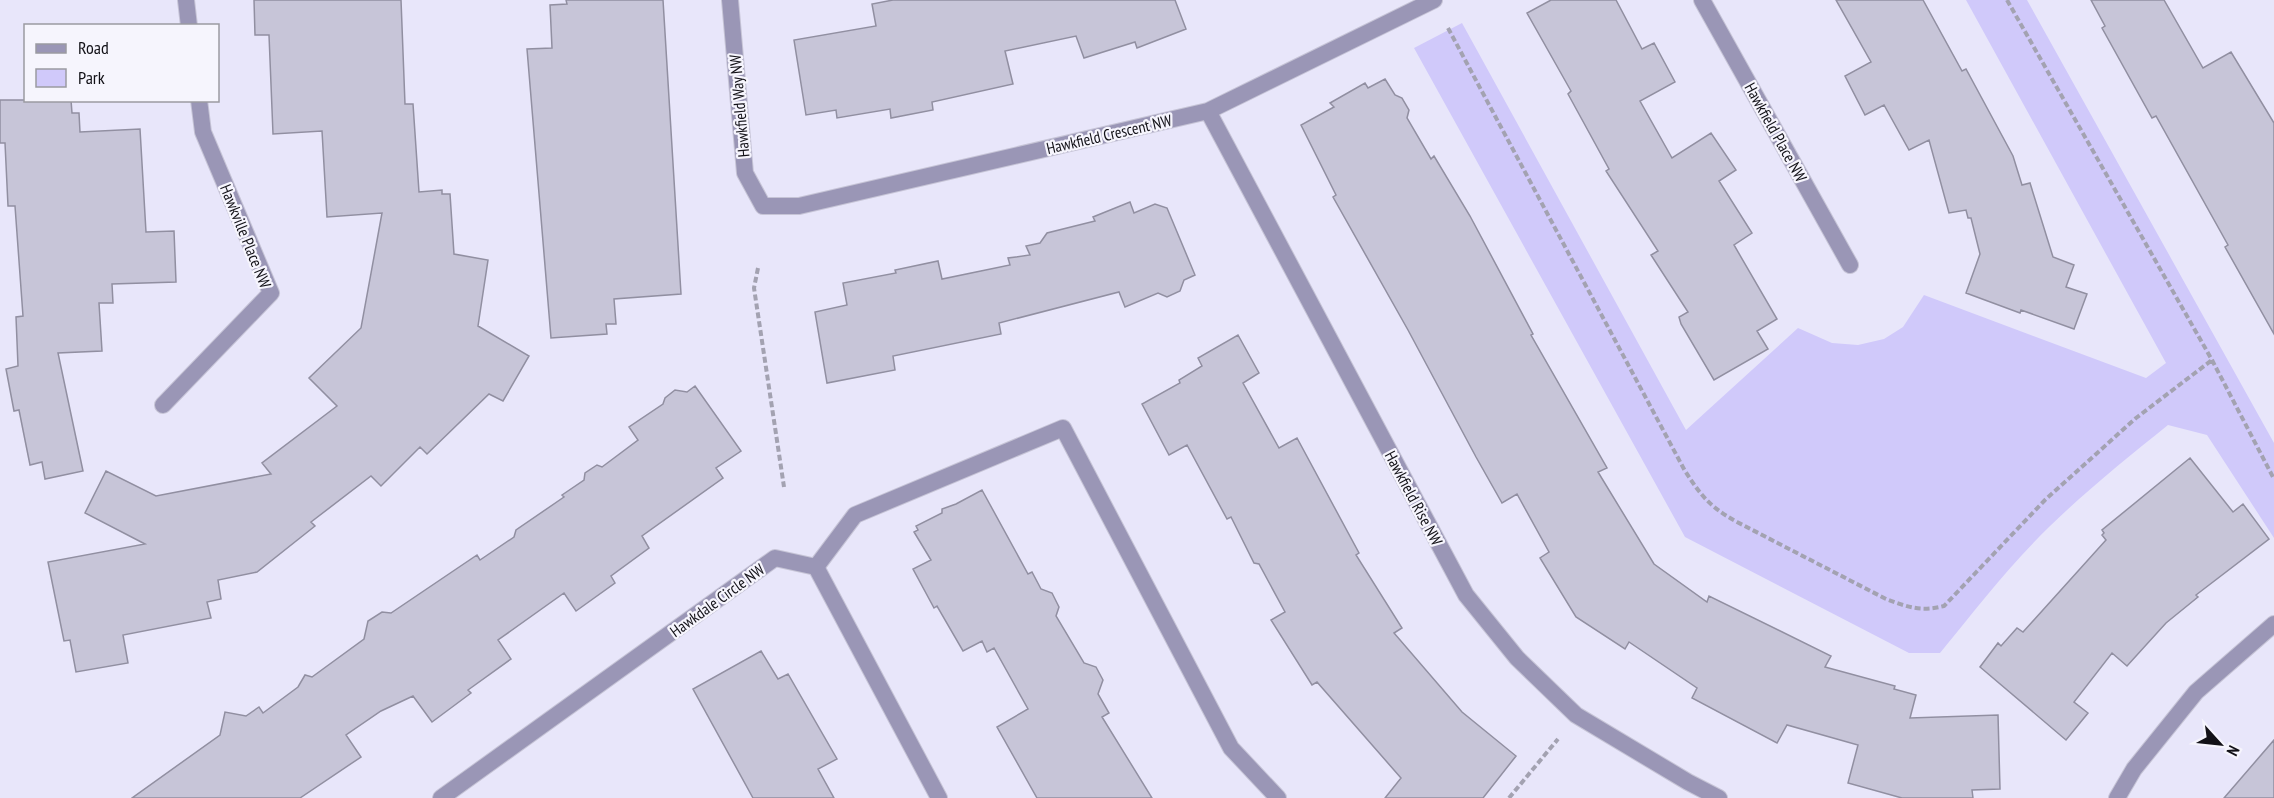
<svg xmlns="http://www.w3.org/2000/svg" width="2274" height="798" viewBox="0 0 2274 798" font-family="'PT Sans Narrow',sans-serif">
  <rect width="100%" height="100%" fill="#e8e6fa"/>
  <path fill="#d0c9fa" d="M 1966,0 L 2027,0 L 2274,443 L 2274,538 L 2207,435 L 2168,425 C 2127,458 2086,491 2049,527 C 2009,566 1975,610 1940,653 L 1909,653 L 1685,537 L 1414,48 L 1462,23 L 1686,430 L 1798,328 L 1832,343 L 1858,345 L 1884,339 L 1903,327 L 1924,295 L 2146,378 L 2166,363 Z"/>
  <path fill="#c7c5d8" stroke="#918fa1" stroke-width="1.5" d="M 254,0 L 401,0 L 405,104 L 413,104 L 419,192 L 442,190 L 442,194 L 450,194 L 454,254 L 488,260 L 478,326 L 529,356 L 503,401 L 489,394 L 427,454 L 420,447 L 381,486 L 371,476 L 311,522 L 315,526 L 257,572 L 218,580 L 221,599 L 207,602 L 211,618 L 123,635 L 128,663 L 76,672 L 70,640 L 64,641 L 48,562 L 145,544 L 85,513 L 106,471 L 156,496 L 271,474 L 262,463 L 337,406 L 309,378 L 361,328 L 382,213 L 327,217 L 322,131 L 273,134 L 269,35 L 255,35 Z
    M 566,0 L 663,0 L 681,294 L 614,299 L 616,324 L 606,324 L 607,334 L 551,338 L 527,49 L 552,48 L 550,5 L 567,4 Z
    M 893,0 L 1175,0 L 1186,29 L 1137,48 L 1135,42 L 1084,58 L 1076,36 L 1005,51 L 1013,84 L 932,102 L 933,110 L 891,118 L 890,109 L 837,118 L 836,110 L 806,115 L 794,40 L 876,26 L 872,4 Z
    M 1551,0 L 1616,0 L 1642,49 L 1654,43 L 1675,82 L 1640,101 L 1672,158 L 1711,133 L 1736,170 L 1719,181 L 1752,233 L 1734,245 L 1777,319 L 1757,331 L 1768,349 L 1714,380 L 1681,324 L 1679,317 L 1688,312 L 1651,255 L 1658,251 L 1606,171 L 1609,169 L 1568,94 L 1571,91 L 1527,13 Z
    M 1836,0 L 1923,0 L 1962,71 L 1966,69 L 2013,156 L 2022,185 L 2030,183 L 2053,257 L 2074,265 L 2066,287 L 2087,294 L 2074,329 L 2021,310 L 2020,313 L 1966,293 L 1980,254 L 1971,218 L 1968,218 L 1966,210 L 1949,213 L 1929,140 L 1909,150 L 1884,105 L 1865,115 L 1845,76 L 1871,62 Z
    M 2091,0 L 2164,0 L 2203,68 L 2231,52 L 2274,123 L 2274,334 L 2225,247 L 2228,245 L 2156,116 L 2152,118 L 2102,28 L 2105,26 Z
    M 1385,79 L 1395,95 L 1402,98 L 1409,110 L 1407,118 L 1431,159 L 1434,156 L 1470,216 L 1533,334 L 1531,335 L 1607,468 L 1598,472 L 1654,564 L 1707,602 L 1709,596 L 1831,656 L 1825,667 L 1895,686 L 1894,689 L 1916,695 L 1910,718 L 1998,715 L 2000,789 L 1972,790 L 1973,798 L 1902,798 L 1848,783 L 1858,745 L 1787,725 L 1777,743 L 1692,698 L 1697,688 L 1629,642 L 1625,649 L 1576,617 L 1540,558 L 1549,552 L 1517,494 L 1502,503 L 1476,457 L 1408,330 L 1333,197 L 1336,195 L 1301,125 L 1334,107 L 1330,103 L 1365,83 L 1368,88 Z
    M 0,100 L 71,100 L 72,113 L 79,113 L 80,132 L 140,129 L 146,232 L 174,231 L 176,282 L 112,284 L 113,303 L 99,303 L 102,351 L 58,353 L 83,471 L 45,479 L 42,462 L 30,465 L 19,410 L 14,411 L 6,369 L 18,366 L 16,317 L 23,316 L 15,206 L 8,206 L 5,143 L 0,143 Z
    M 1130,202 L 1134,213 L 1155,204 L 1167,208 L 1195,275 L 1184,280 L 1180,291 L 1167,297 L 1158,293 L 1125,307 L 1119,292 L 999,323 L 1001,334 L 893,356 L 895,370 L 827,383 L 815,312 L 847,305 L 843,283 L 896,273 L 895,270 L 938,261 L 942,279 L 1010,265 L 1008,258 L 1030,255 L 1026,246 L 1040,243 L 1047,233 L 1095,221 L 1093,217 Z
    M 1238,335 L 1259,373 L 1243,383 L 1279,448 L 1297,438 L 1359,553 L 1356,555 L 1402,628 L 1394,633 L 1462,712 L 1516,756 L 1483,798 L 1385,798 L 1401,778 L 1317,682 L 1312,685 L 1271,620 L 1285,612 L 1259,564 L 1254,563 L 1231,517 L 1227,519 L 1187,445 L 1169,455 L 1142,404 L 1180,383 L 1179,380 L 1202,366 L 1198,358 Z
    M 695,386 L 741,451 L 716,468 L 723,478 L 642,536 L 649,548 L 611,576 L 615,583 L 576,611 L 564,593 L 498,640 L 511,659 L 468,690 L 471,693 L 432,722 L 413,696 L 381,711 L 346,735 L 361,757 L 300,798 L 132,798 L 220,735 L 225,712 L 246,716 L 259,707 L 263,713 L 298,687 L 305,675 L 312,677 L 364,639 L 368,621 L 382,612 L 391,613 L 477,555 L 480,560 L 514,537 L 516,530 L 564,497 L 562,495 L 584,480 L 585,473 L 597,465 L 602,467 L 638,440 L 629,427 L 663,404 L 665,398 L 675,390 L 687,392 Z
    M 2190,458 L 2233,512 L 2243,504 L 2269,539 L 2196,595 L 2198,597 L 2166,623 L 2127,666 L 2112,653 L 2074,702 L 2088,713 L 2066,740 L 1980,667 L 1998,643 L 2001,646 L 2017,628 L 2023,632 L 2106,540 L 2102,535 L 2104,533 L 2102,530 Z
    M 982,490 L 1028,574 L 1032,572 L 1041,589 L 1052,593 L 1059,607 L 1056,616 L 1084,663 L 1096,667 L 1103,680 L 1098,694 L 1109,713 L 1102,717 L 1152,798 L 1037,798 L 997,727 L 1028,709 L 994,648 L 987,652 L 982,641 L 963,651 L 937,606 L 934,608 L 913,569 L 931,560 L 914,532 L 918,530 L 916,526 L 942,513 L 942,509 L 956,504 Z
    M 761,651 L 778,679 L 788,674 L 837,759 L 818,769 L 834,798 L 753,798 L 693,689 Z
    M 2274,740 L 2274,798 L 2224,798 Z"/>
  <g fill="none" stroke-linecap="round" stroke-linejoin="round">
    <g stroke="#c6c4d6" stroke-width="18">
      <path id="service" d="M 816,567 L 855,515 L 1063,428 L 1231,748 L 1278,798"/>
    </g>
    <g stroke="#c6c4d6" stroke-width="18">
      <path id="minor" d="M 186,0 L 189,26
        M 730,0 L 745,173 L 763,206 L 799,206 L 1208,111 L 1434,0
        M 1702,0 L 1850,265
        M 1208,111 L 1466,595 L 1517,658 L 1576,715 L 1688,782 L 1719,798
        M 163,405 L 271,293 L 203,132 L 199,100
        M 441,798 L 775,558 L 816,567 L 939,798
        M 2117,798 L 2134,769 L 2196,692 L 2274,624"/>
    </g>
    <path stroke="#a3a2b1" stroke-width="4" stroke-dasharray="6 3" stroke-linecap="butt" d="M 2007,0 L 2212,360 L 2274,479
      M 1448,28 L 1685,471 C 1702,497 1710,507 1737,522 L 1886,599 C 1908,607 1920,612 1944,606 L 2045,500 L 2136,418 L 2212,360
      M 758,268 L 754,288 L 784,487
      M 1509,798 L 1558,739"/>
    <use href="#service" stroke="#9a96b6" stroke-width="16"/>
    <use href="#minor" stroke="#9a96b6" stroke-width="16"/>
  </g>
  <g text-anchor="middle" stroke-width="4.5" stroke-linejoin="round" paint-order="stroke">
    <g font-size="16" fill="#121117" stroke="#f6f5fd">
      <text transform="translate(739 106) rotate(-95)" y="6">Hawkfield Way NW</text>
      <text transform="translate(1776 132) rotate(61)" y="6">Hawkfield Place NW</text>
      <text transform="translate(1109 134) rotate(-13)" y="6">Hawkfield Crescent NW</text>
      <text transform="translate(246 236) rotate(68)" y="6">Hawkville Place NW</text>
      <text transform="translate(1414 498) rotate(62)" y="6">Hawkfield Rise NW</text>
      <text transform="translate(717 600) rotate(-36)" y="6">Hawkdale Circle NW</text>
    </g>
  </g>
  <rect x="24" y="24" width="195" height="78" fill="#f6f5fd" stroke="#9b9aa1" stroke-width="1.5"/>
  <rect x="36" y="44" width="30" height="9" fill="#9a96b6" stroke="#9b9aa1" stroke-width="1.5"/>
  <text x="78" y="54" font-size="18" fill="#121117">Road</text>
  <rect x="36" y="69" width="30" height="18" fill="#d0c9fa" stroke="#9b9aa1" stroke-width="1.5"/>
  <text x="78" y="84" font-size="18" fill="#121117">Park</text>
  <g transform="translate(2220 744) rotate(117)" stroke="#f6f5fd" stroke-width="4.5" paint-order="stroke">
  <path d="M0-4.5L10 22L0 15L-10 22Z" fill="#121117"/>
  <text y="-9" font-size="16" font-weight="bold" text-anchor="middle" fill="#121117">N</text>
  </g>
</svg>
